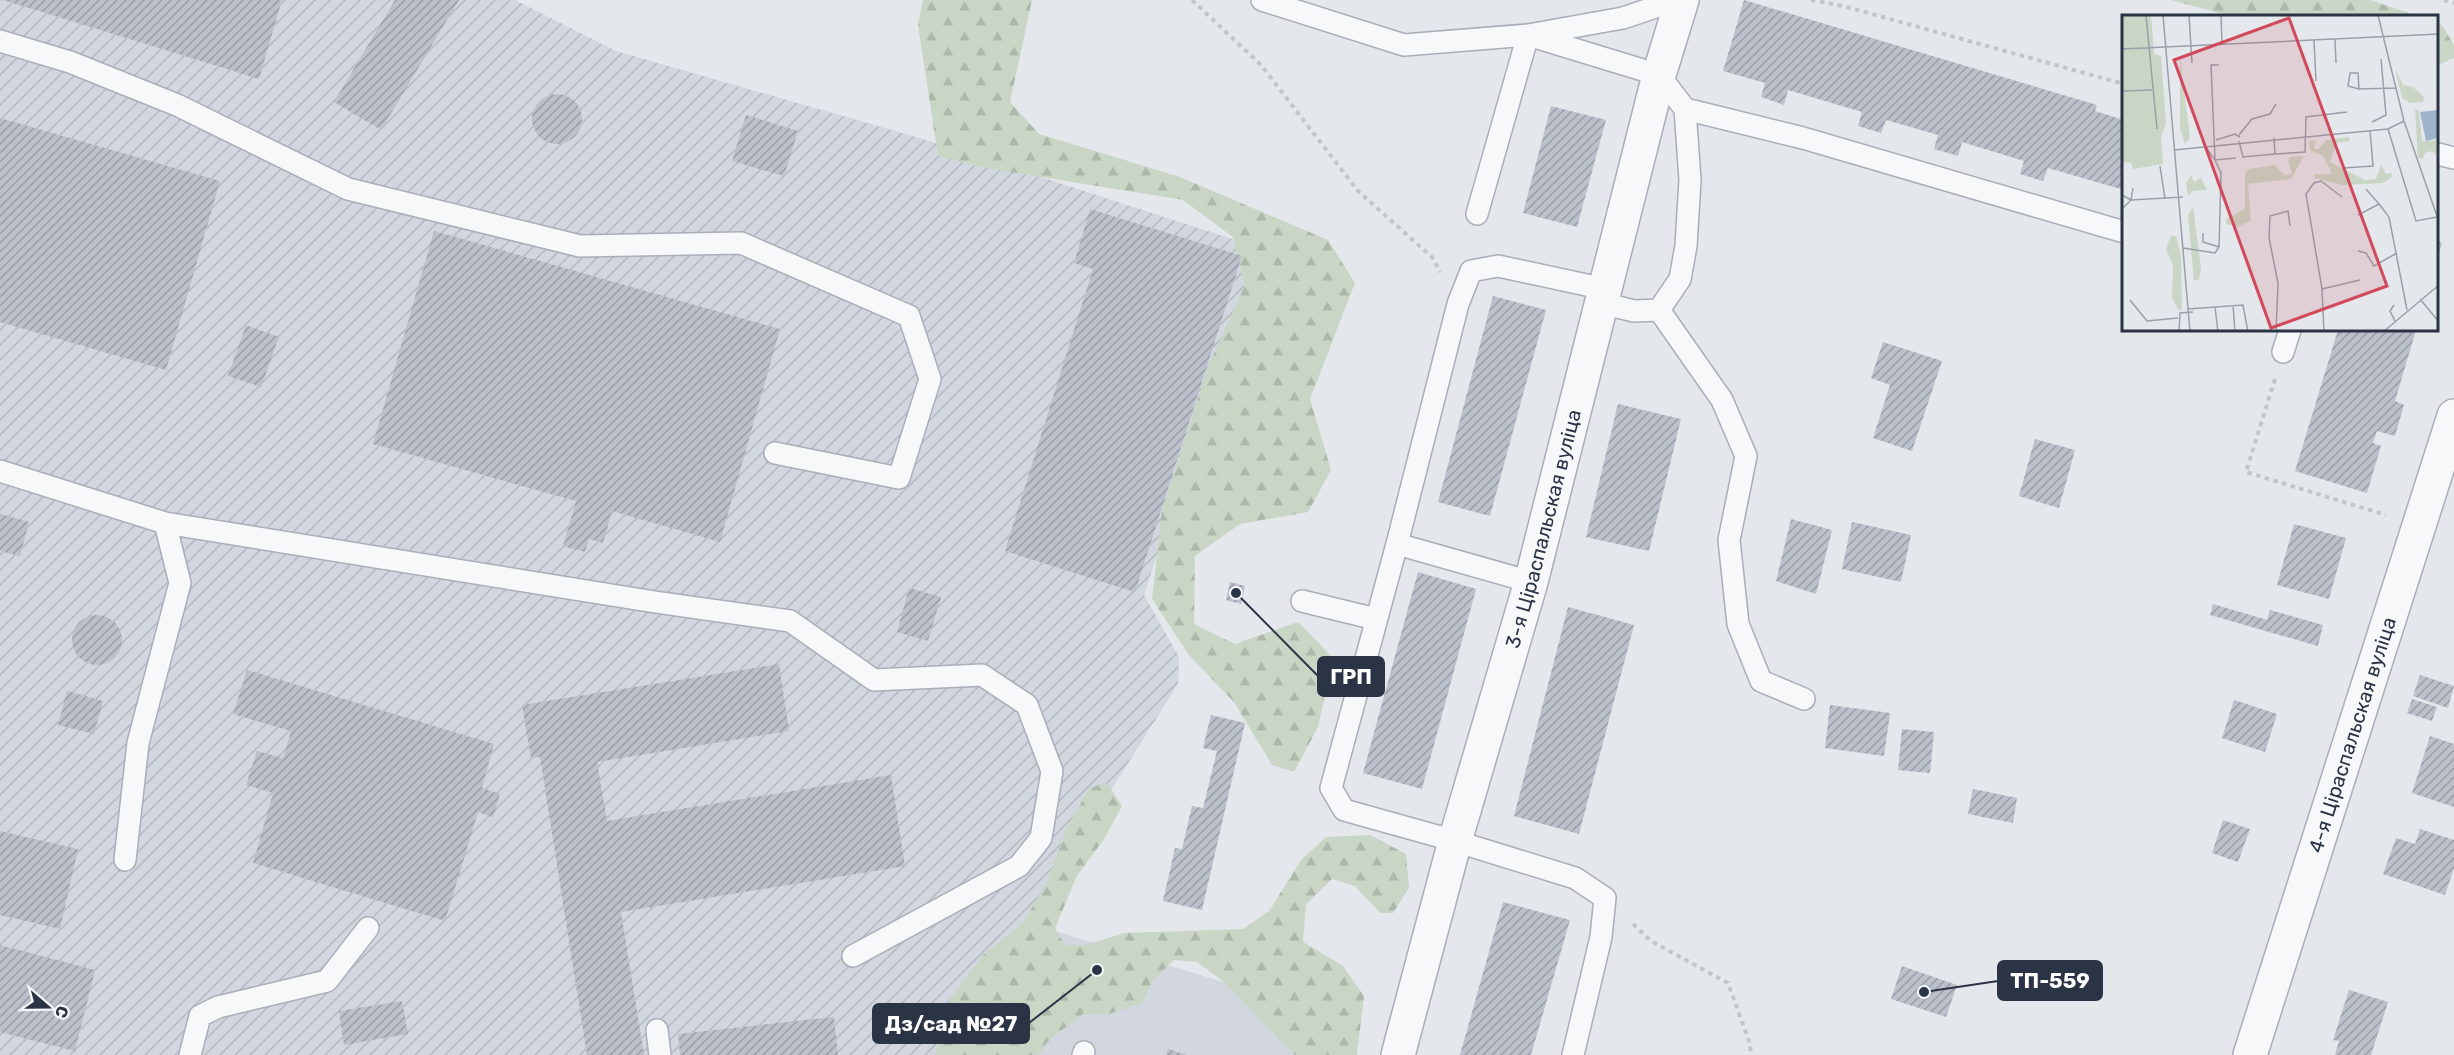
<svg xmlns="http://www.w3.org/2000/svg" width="2454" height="1055" viewBox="0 0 2454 1055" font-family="Rubik,sans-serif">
  <defs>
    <pattern id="industrial-furrows" width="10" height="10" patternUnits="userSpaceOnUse" patternTransform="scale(1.5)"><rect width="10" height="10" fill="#d2d6de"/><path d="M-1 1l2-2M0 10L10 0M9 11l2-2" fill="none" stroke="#b4b8c0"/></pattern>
    <pattern id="forest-firs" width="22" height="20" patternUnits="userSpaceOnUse" patternTransform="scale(1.5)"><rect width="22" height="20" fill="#c9d6c5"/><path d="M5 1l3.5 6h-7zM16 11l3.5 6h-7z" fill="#adb8ab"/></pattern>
    <pattern id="building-hatch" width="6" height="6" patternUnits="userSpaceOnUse" patternTransform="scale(1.5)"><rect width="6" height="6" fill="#bbc0ca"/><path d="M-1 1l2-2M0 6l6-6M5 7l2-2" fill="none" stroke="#989da6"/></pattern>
  </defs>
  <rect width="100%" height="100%" fill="#e4e7ec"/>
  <path fill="#d2d6de" d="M 1035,925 L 1336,1016 L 1327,1055 L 961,1055 Z"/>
  <path fill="url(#industrial-furrows)" d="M 0,0 L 515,0 L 616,51 L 923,139 L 1257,247 L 1144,595 L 1179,657 L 1178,684 L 944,1055 L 0,1055 Z"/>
  <path fill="url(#forest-firs)" d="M 923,0 L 1032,0 L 1010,102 L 1039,134 L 1180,177 L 1328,240 L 1355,283 L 1310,399 L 1331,470 L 1308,512 L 1240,524 L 1195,556 L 1194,624 L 1235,644 L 1298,622 L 1333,658 L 1318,727 L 1294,772 L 1272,765 L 1234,702 L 1189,655 L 1152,599 L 1162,511 L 1208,367 L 1245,285 L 1233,237 L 1183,200 L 986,168 L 938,156 L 918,25 Z
    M 2171,0 L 2370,0 L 2418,16 L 2231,16 Z
    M 2438,23 L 2442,25 L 2454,45 L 2454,58 L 2438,65 Z
    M 1106,782 L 1122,806 L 1104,839 L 1077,876 L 1055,928 L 1065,945 L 1086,945 L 1124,933 L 1243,929 L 1269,911 L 1301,860 L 1326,837 L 1370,835 L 1406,854 L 1409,888 L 1393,913 L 1380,913 L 1355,886 L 1332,879 L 1306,904 L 1303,942 L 1343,966 L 1364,996 L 1357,1055 L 1295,1055 L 1223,981 L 1197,962 L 1174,960 L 1153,980 L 1142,1003 L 1109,1014 L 1083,1014 L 1050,1039 L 1038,1055 L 935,1055 L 949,1001 L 983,955 L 1023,923 L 1047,882 L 1066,829 L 1089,789 Z"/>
  <path fill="url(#building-hatch)" d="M 3,0 L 282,0 L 259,79 Z
    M 395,0 L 459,0 L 381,130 L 334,102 Z
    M 1744,0 L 2097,105 L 2095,111 L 2124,120 L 2124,190 L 2048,168 L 2043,181 L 2020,174 L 2024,161 L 1962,142 L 1958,156 L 1934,149 L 1938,135 L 1886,120 L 1881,133 L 1858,126 L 1862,112 L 1788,90 L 1784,105 L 1761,97 L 1765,83 L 1723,71 Z
    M532 119a25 25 0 1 1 50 0a25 25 0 1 1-50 0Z
    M 1551,106 L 1606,120 L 1577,227 L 1523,213 Z
    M 746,115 L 798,131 L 784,176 L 732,161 Z
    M 0,118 L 220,181 L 166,370 L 0,322 Z
    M 1090,209 L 1242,256 L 1135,592 L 1005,551 L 1093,269 L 1074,263 Z
    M 434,231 L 780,329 L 720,542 L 612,511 L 603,543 L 589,539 L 585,552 L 563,546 L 576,501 L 373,444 Z
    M 2438,241 L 2442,243 L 2438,256 Z
    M 1493,296 L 1546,310 L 1490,516 L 1438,502 Z
    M 246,325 L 279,337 L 261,387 L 228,376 Z
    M 2338,330 L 2416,330 L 2395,401 L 2404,405 L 2395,436 L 2377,431 L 2373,443 L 2381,446 L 2367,493 L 2295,471 Z
    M 1883,342 L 1942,361 L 1912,451 L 1873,438 L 1890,385 L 1871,378 Z
    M 1618,404 L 1681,419 L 1649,551 L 1586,537 Z
    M 2035,439 L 2075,450 L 2059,508 L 2019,496 Z
    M 0,514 L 29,522 L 20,556 L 0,551 Z
    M 1791,519 L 1832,530 L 1816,594 L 1776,581 Z
    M 1852,522 L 1911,535 L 1901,582 L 1842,569 Z
    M 2294,524 L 2346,538 L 2329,599 L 2277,585 Z
    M 1418,572 L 1476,589 L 1422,789 L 1363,773 Z
    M 1230,582 L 1245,586 L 1241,604 L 1226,600 Z
    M 909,588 L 941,597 L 928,641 L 897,632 Z
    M 2213,604 L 2267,620 L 2270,610 L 2323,625 L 2318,646 L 2210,615 Z
    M 1568,607 L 1634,625 L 1579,834 L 1514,816 Z
    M72 640a25 25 0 1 1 50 0a25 25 0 1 1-50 0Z
    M 779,664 L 789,731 L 597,762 L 607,821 L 891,775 L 905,866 L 621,912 L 644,1055 L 587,1055 L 540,757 L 531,758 L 522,705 Z
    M 247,670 L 494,744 L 482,788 L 500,794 L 493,817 L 478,812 L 445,921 L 253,863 L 273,793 L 246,785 L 257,751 L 283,758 L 291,731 L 233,714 Z
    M 2420,675 L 2454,686 L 2448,708 L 2413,696 Z
    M 67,691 L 103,701 L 94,734 L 58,725 Z
    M 2412,699 L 2437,707 L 2432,721 L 2407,713 Z
    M 2234,700 L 2277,714 L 2265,752 L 2222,738 Z
    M 1830,705 L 1890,713 L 1884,756 L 1825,748 Z
    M 1211,715 L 1245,723 L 1202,910 L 1163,901 L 1175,848 L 1182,849 L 1192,806 L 1203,808 L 1217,751 L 1203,748 Z
    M 1902,729 L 1934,732 L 1930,773 L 1898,770 Z
    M 2430,736 L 2454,744 L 2454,807 L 2412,793 Z
    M 1973,789 L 2017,798 L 2013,823 L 1968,814 Z
    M 2223,820 L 2250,829 L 2238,862 L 2212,853 Z
    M 2420,829 L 2454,840 L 2454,868 L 2445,895 L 2383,874 L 2396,838 L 2415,844 Z
    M 0,831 L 78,849 L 60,929 L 0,915 Z
    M 1503,902 L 1570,920 L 1531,1055 L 1460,1055 Z
    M 0,945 L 95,970 L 75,1051 L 0,1032 Z
    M 1902,966 L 1957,985 L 1946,1017 L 1891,999 Z
    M 2349,990 L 2388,1002 L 2371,1055 L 2335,1055 L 2339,1041 L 2333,1040 Z
    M 402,1001 L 408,1034 L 344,1045 L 339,1011 Z
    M 834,1017 L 838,1055 L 680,1055 L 678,1034 Z
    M 1168,1049 L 1187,1055 L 1166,1055 Z"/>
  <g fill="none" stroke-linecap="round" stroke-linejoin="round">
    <g stroke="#a9aeb7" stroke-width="24">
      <path id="lane" d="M 1262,0 L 1404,45 L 1528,35 L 1659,75 L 1685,109 L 1803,138 L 2124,232
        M 0,41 L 70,62 L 177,105 L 348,189 L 580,246 L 741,243 L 909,316 L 930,379 L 899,478 L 775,453
        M 2438,154 L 2454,158
        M 1477,214 L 1528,35 L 1623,18 L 1676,0
        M 1601,303 L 1634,311 L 1659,310 L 1680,279 L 1686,246 L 1690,180 L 1685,109
        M 1659,310 L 1722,400 L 1746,456 L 1729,540 L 1738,624 L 1761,681 L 1804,699
        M 2283,352 L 2290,330
        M 0,471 L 165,523 L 655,602 L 790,621 L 874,680 L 982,675 L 1027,705 L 1052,771 L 1041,838 L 1019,866 L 853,956
        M 1397,544 L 1458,304 L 1471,271 L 1498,266 L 1605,289
        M 1531,582 L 1397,544 L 1331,788 L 1344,810 L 1455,841 L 1575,878 L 1605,898 L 1601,937 L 1573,1055
        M 1302,601 L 1376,619
        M 125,860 L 138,743 L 180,583 L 165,523
        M 657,1030 L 660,1055
        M 190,1055 L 200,1016 L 218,1007 L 327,981 L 368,928
        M 1083,1055 L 1084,1052"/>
    </g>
    <g stroke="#a9aeb7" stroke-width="36">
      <g id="street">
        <path id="s1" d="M 1398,1055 L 1455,841 L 1531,582 L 1659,75 L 1682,0"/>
        <path id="s2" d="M 2250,1055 L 2454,416"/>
      </g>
    </g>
    <path stroke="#c2c5cb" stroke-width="4" stroke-dasharray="4.5 4.5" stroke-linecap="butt" d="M 1192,0 L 1261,65 L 1358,191 L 1432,257 L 1440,272
      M 1811,0 L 1843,6 L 2124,84
      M 2444,0 L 2454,3
      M 2275,379 L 2246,472 L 2386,515
      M 1633,924 L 1651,941 L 1728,983 L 1750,1044 L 1751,1055"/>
    <use href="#lane" stroke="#f7f8fa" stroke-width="21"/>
    <use href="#street" stroke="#f7f8fa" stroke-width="33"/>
  </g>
  <g text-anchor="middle" stroke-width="4.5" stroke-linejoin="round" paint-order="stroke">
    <g font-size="20" fill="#2b3445" stroke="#f4f6f9">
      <text dy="7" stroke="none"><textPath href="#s1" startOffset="546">3-я Ціраспальская вуліца</textPath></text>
      <text dy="7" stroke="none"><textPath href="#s2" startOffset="336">4-я Ціраспальская вуліца</textPath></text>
    </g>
  </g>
  <g transform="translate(2122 15)">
    <rect width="316" height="316" fill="#e4e7ec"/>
    <path d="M 293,94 L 297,96 L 300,126 L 316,125 L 316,142 L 310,136 L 303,138 L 301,144 L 296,143 Z" fill="#c9d6c5"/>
    <path d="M 30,39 L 39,41 L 44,109 L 36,129 ZM 58,42 L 68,123 L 63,129 L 58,113 ZM 273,54 L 281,70 L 291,72 L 302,82 L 301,87 L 288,88 L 280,83 ZM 227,122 L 228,126 L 214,128 L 208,147 L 243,165 L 254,164 L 259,150 L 264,159 L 270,158 L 269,163 L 261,168 L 221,170 L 192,163 L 193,159 L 210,159 L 201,141 L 188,135 L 187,126 L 194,125 L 192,133 L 196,135 L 204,125 ZM 182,141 L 169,164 L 126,169 L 129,205 L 116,212 L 104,209 L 104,204 L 123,194 L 123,159 L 126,154 L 153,150 L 163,161 L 170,158 L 166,147 L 168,142 ZM 69,160 L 72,167 L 79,163 L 85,175 L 71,176 L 66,181 L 64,168 ZM 71,192 L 79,254 L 77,264 L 72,266 L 66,200 ZM 49,221 L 54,221 L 59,241 L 60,295 L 56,294 L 50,283 L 51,250 L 44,234 Z" fill="#c9d6c5"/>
    <path d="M 0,0 L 29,0 L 41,149 L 11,154 L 9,148 L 0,147 Z" fill="#c9d6c5"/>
    <path d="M 316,95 L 316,123 L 304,126 L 298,97 Z" fill="#9fb4cc"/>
    <path fill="none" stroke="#9a9fa9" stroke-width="1.5" d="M 24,0 L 35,114M 41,0 L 68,317M 67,0 L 70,48M 99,0 L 100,29M 256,0 L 282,106 L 317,207M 213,24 L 214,48M 192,25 L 194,66M 0,34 L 317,19M 237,74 L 226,71 L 228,58 L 236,58 L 237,74 L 274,73M 0,76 L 30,75M 250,107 L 264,100 L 259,44M 266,114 L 294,206 L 315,202M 117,120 L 130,104 L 148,99 L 154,89M 152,123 L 153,139 L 183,137 L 184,102 L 225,97M 94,125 L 113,119 L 118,122M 117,126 L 121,142 L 153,139M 82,130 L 93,145 L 114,143M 52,135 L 266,114 L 282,106M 38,151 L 43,184M 221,153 L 251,151 L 248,115M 244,174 L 257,189M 0,180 L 9,185 L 61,182M 0,194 L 9,185 L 11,173M 236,200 L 257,189 L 267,202 L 285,295M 97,232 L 99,158 L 93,145 L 89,50 L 97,50M 61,233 L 93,238 L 97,232 L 81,227 L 81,218M 236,236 L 244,238 L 252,251 L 275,238M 200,274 L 238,265M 298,284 L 317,307M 8,285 L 25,306 L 56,303M 111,290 L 113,317M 272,290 L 268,296 L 273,306M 93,292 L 96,317M 66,294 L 121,290 L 126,317M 57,317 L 58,298 L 71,297M 154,317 L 156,268 L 147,223 L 148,201 L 166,196 L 168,211M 202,317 L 200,274 L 184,179 L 192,168 L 199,166 L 220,182M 261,317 L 317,270"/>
    <path fill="#d1495b" fill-opacity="0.15" stroke="#d1495b" stroke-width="3" d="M 167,3 L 265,271 L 149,313 L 52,45 Z"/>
    <rect width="316" height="316" fill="none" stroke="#2b3445" stroke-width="3"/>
  </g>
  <path fill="none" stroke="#2b3445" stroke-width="2" d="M1236 593L1318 676M1924 992L1998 981M1097 970L1029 1023"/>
  <g fill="#2b3445" stroke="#f4f6f9" stroke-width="2">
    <circle cx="1236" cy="593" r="6"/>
    <circle cx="1924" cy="992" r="6"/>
    <circle cx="1097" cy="970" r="6"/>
  </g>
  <g fill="#2b3445" stroke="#2b3445" stroke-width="2">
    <rect x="1318" y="657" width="66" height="39" rx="6"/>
    <rect x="1998" y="961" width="104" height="39" rx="6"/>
    <rect x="873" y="1004" width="156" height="39" rx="6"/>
  </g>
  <g font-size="21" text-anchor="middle" font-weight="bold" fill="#fff">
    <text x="1351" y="684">ГРП</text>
    <text x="2050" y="988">ТП-559</text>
    <text x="951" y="1031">Дз/сад №27</text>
  </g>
  <g transform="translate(48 1007) rotate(110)" stroke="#f4f6f9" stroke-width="4.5" paint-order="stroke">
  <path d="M0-4.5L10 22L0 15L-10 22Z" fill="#2b3445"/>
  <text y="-9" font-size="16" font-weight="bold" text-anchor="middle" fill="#2b3445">С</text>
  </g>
</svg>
